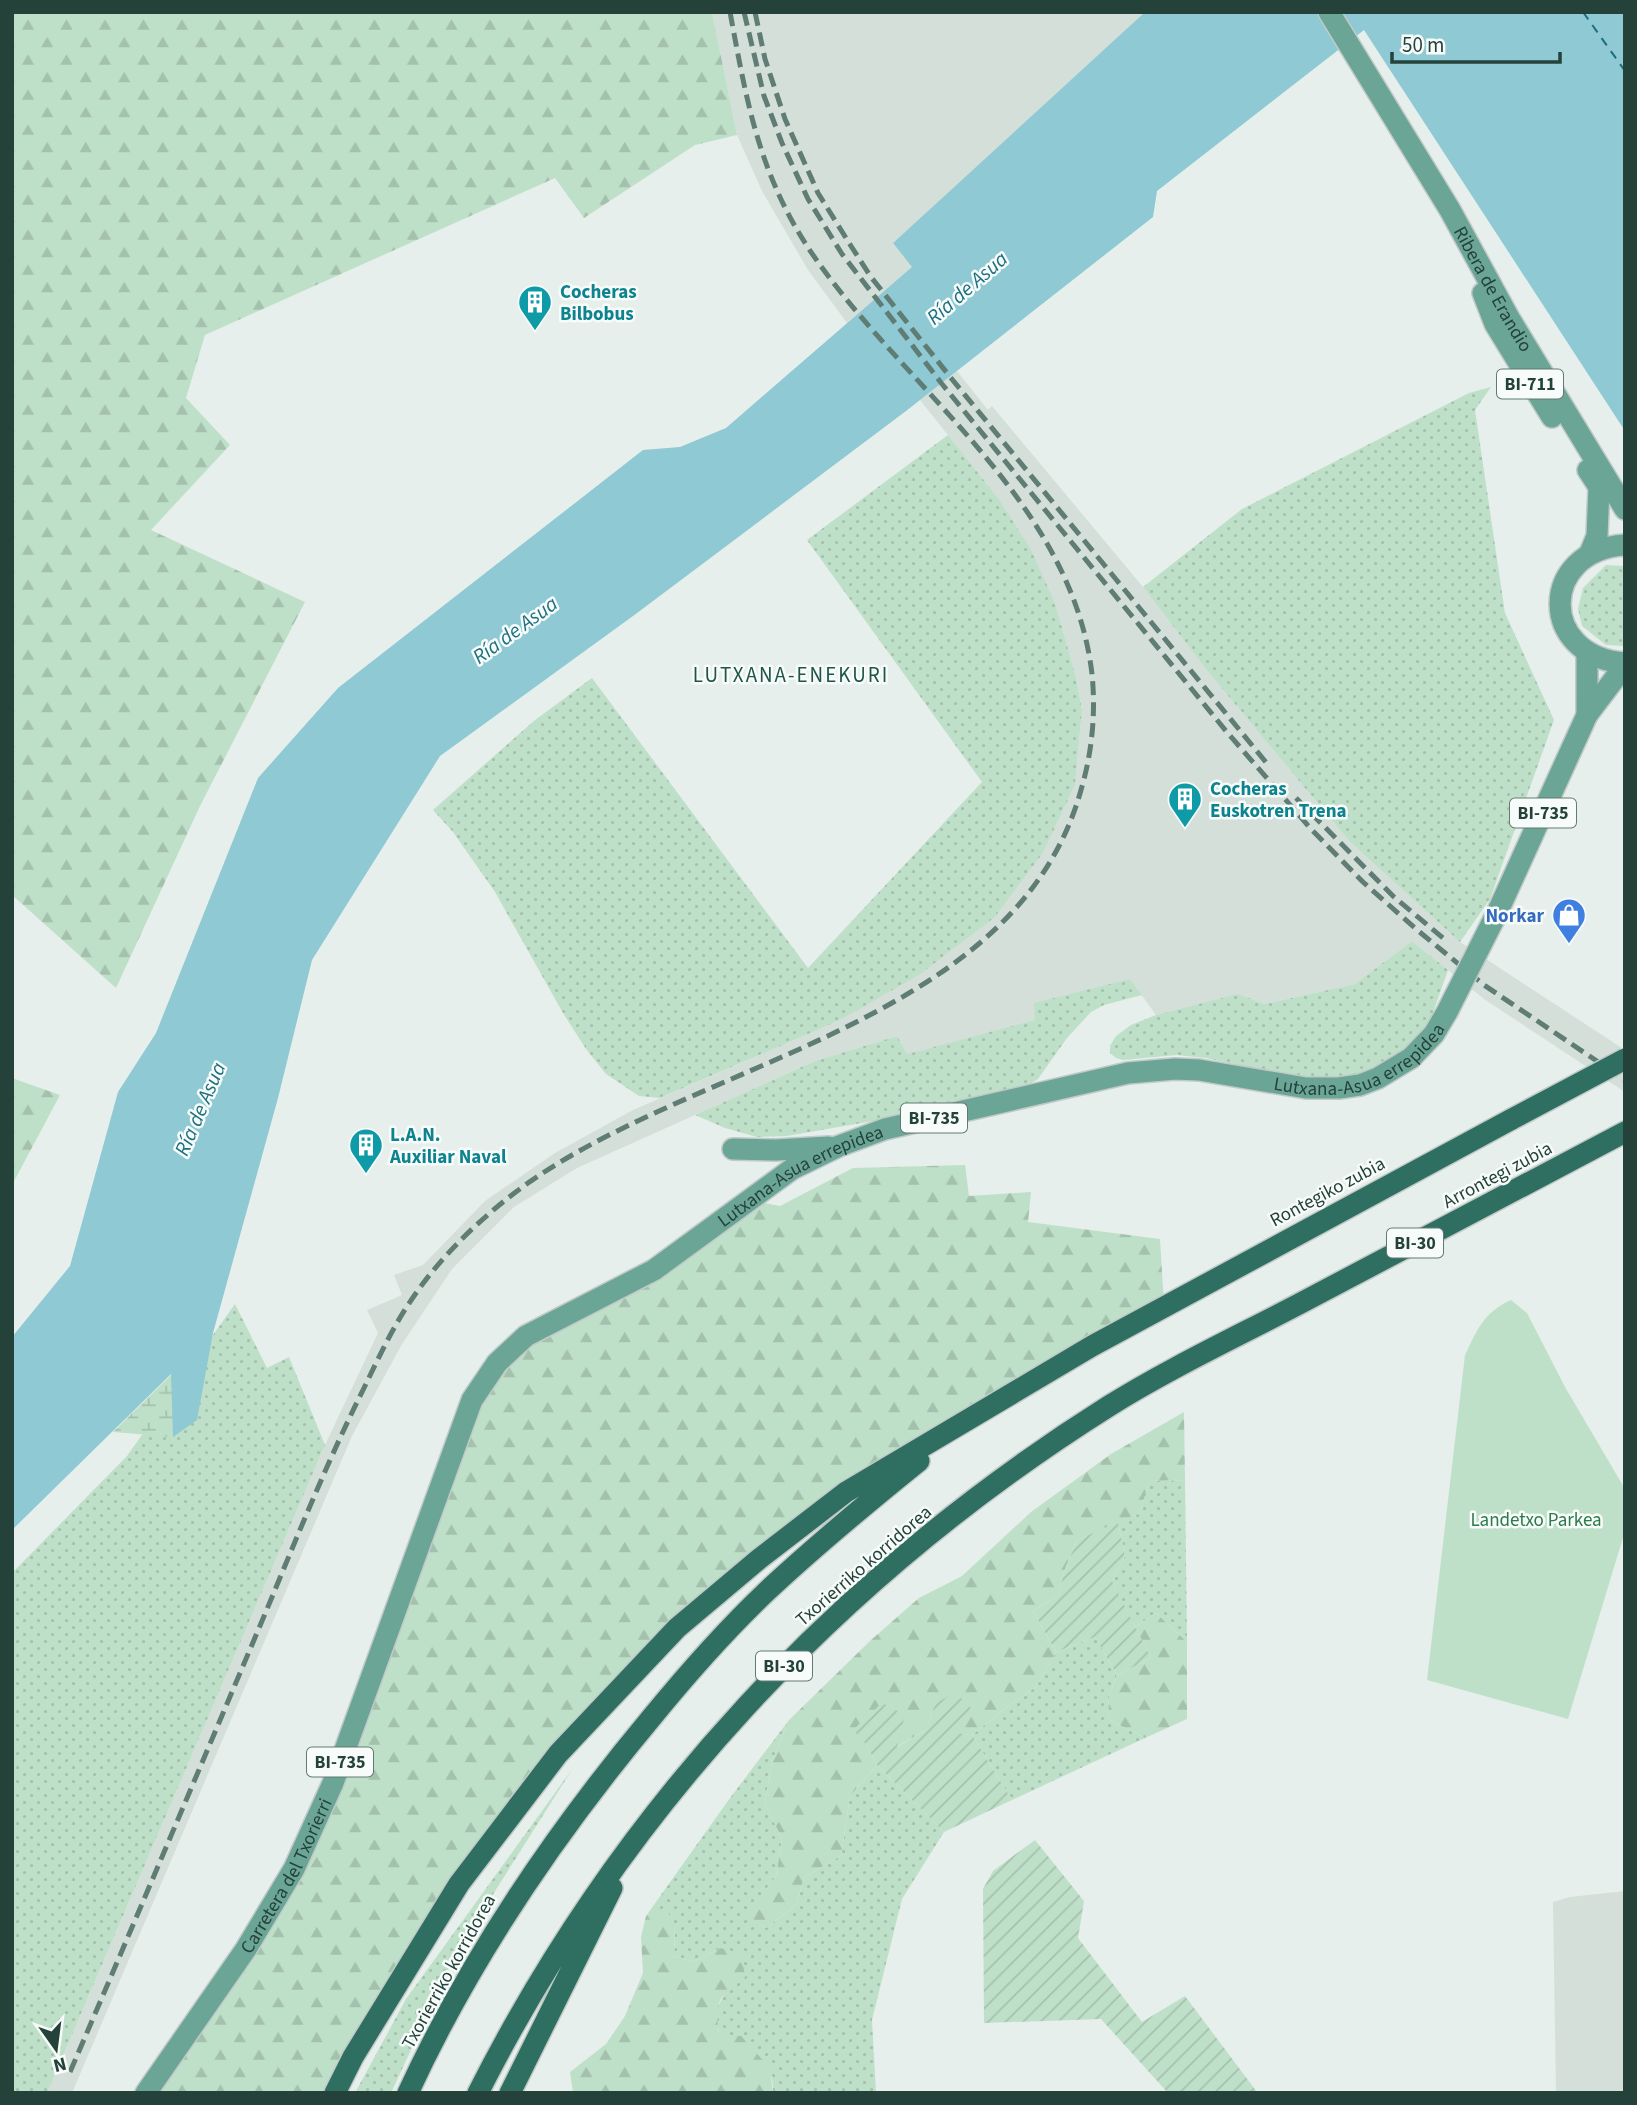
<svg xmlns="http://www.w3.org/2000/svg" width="1637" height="2105" viewBox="0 0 1637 2105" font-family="'Source Sans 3',sans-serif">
  <defs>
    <pattern id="grass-dots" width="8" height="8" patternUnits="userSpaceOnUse" patternTransform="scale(1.75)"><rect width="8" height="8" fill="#bfe0c8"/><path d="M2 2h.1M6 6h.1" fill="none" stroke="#a4c1ad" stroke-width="1.8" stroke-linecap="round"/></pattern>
    <pattern id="forest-firs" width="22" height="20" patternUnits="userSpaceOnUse" patternTransform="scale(1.75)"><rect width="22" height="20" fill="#bfe0c8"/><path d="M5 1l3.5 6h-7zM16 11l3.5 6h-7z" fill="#a4c1ad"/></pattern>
    <pattern id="wetland-marsh" width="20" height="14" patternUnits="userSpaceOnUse" patternTransform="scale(1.75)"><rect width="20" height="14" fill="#bfe0c8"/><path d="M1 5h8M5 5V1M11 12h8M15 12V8" fill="none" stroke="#a4c1ad"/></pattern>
    <pattern id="garden-furrows" width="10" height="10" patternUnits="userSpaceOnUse" patternTransform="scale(1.75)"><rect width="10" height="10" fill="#bfe0c8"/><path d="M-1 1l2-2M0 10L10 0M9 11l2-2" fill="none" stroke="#a4c1ad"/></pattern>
  </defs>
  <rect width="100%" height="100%" fill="#e6efeb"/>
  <path fill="#d4dfda" d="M 712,12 L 1145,12 L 893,243 L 913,267 L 847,323 L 808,270 L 762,191 L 737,135 Z
    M 957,371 L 988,410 L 992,406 L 1143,587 L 1205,668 L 1350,842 L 1460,942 L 1625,1050 L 1625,1092 L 1484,999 L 1412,941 L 1355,984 L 1264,1004 L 1238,995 L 1156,1015 L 1130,979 L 1036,1020 L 907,1054 L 897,1036 L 815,1061 L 577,1168 L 514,1207 L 452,1269 L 402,1344 L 352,1436 L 72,2093 L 47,2093 L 325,1445 L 378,1333 L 367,1310 L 402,1295 L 394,1275 L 423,1265 L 485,1201 L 555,1153 L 633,1110 L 838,1021 L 995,917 L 1043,853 L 1075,785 L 1082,710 L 1076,677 L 1055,603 L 998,498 L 920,400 Z
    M 1625,1891 L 1625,2093 L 1556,2093 L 1553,1902 L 1570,1897 Z"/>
  <path fill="url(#grass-dots)" d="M 1491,387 L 1475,410 L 1505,613 L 1554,720 L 1490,899 L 1460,942 L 1350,842 L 1205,668 L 1143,587 L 1242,509 L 1469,393 Z
    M 948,435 L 998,498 L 1030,548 L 1055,603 L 1076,677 L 1082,710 L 1075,785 L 1043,853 L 995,917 L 919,975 L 838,1021 L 660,1098 L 639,1096 L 606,1074 L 586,1049 L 563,1013 L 495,892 L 453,832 L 433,810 L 535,720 L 592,678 L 808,968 L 982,782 L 807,540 Z
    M 1606,565 L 1625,566 L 1625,646 L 1606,645 L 1582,626 L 1578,609 L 1583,588 Z
    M 1412,941 L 1448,970 L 1429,1024 L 1413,1045 L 1367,1074 L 1340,1079 L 1292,1077 L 1206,1058 L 1177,1055 L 1123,1060 L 1116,1058 L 1110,1053 L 1110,1046 L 1116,1036 L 1131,1025 L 1156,1015 L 1238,994 L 1264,1004 L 1355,984 Z
    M 1130,979 L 1142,995 L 1104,1005 L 1091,1012 L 1067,1038 L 1038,1079 L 1028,1085 L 879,1120 L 787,1136 L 757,1137 L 725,1128 L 695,1115 L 815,1061 L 897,1036 L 907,1054 L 1035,1020 L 1034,1003 Z
    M 235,1304 L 267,1368 L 289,1357 L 325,1445 L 47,2093 L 12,2093 L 12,1573 L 127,1456 Z
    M 1185,1480 L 1187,1642 L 1156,1613 L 1135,1627 L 1112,1581 L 1125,1556 L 1118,1522 L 1140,1513 L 1149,1481 Z
    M 1095,1637 L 1117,1675 L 1109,1696 L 1108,1719 L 1145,1738 L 1012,1800 L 972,1735 L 1012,1703 L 1036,1687 L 1056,1652 Z
    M 789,1720 L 772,1762 L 765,1803 L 782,1839 L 776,1876 L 747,1915 L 766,1928 L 797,1904 L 804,1877 L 841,1856 L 850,1796 L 877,1765 L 944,1832 L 902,1899 L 872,2020 L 876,2093 L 773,2093 C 774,2055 748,2050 719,2035 L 716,2010 L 726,1991 L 721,1948 L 693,1962 L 674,1956 L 675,1928 L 646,1916 L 730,1798 Z
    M 573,1768 L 457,1951 L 391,2093 L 355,2093 L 406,1999 Z"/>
  <path fill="url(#forest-firs)" d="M 12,12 L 712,12 L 737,135 L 695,145 L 584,218 L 555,178 L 205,335 L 186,398 L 230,445 L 151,530 L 305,602 L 200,806 L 116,988 L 12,895 Z
    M 12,1078 L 60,1095 L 12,1185 Z
    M 965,1165 L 969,1196 L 1031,1192 L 1028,1222 L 1160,1239 L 1164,1305 L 846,1492 L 677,1628 L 459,1884 L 335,2093 L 146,2093 L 294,1869 L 497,1363 L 750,1200 L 780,1206 L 853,1168 Z
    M 1184,1412 L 1185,1480 L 1149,1481 L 1140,1513 L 1077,1540 L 1065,1569 L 1058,1596 L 1033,1611 L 1056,1652 L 1036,1687 L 1012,1703 L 972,1735 L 955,1734 L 935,1704 L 926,1730 L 896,1747 L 866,1744 L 877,1765 L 850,1796 L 841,1856 L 804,1877 L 797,1904 L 766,1928 L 746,1915 L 776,1876 L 782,1839 L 765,1803 L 772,1762 L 789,1720 L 871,1640 L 919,1598 L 962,1576 L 1031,1512 L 1111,1454 Z
    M 1156,1613 L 1187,1642 L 1187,1719 L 1145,1738 L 1108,1719 L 1109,1696 L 1117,1675 L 1151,1658 L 1135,1627 Z
    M 666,1907 L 675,1928 L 674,1956 L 693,1962 L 721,1948 L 742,1954 L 745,1978 C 717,1996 715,2002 719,2035 L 741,2036 L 770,2068 L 773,2093 L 573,2093 L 570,2072 L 606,2044 L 625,2016 L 643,1973 L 641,1937 L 646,1916 Z"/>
  <path fill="url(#wetland-marsh)" d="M 172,1374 L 173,1437 L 113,1432 Z"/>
  <path fill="#bfe0c8" d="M 1511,1300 L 1527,1313 L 1565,1387 L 1625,1489 L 1625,1531 L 1568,1719 L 1427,1680 L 1465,1355 C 1477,1330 1484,1312 1511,1300 Z"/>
  <path fill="url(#garden-furrows)" d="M 1118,1522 L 1125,1556 L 1112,1581 L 1151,1658 L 1117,1675 L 1095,1637 L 1056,1652 L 1033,1611 L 1058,1596 L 1065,1569 L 1077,1540 Z
    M 955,1692 L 971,1708 L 955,1733 L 972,1735 L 1012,1800 L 944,1832 L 877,1765 L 866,1744 L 853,1730 L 882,1703 L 905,1715 L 897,1747 L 926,1730 L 935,1704 Z
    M 1035,1840 L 1084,1901 L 1078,1938 L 1142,2022 L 1185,1996 L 1257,2092 L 1168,2093 L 1101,2019 L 984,2023 L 983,1889 L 993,1871 Z"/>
  <path fill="#8ec9d4" d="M 1145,12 L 1625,12 L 1625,431 L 1364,30 L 1157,191 L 1153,217 L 906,411 L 633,616 L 440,756 L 312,960 L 278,1098 L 213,1333 L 197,1420 L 173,1437 L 171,1374 L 12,1530 L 12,1337 L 70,1266 L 118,1092 L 156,1033 L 258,778 L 338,688 L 643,450 L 680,447 L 726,428 L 912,267 L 893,243 Z"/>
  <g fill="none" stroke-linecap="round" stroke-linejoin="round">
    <path stroke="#1c6f80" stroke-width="2" stroke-dasharray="9 7" stroke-linecap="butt" d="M 1583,12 L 1625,71"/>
    <g stroke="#c2cac8" stroke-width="24">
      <g id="major">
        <path id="s1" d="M 1329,12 L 1450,210 L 1509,318 L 1625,509"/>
        <path d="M 1483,293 L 1495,324 L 1552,417"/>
        <path d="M 1588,470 L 1599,487 L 1597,536 L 1590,553"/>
        <path d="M 1625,545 C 1539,550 1538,657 1625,663"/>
        <path d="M 1587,653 L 1587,715"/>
        <path d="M 1498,911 L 1587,715 L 1625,665"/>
        <path d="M 733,1149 L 776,1150 L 829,1147"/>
        <path id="s2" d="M 146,2093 L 246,1949 L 294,1869 L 333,1783 L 472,1400 L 497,1363 L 526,1336 L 654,1270 L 792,1169 L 839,1146 L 885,1129 L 1128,1073 L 1175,1069 L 1199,1070 L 1306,1088 L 1339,1088 L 1360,1085 L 1378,1078 L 1411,1058 L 1434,1034 L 1447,1012"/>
      </g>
    </g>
    <g stroke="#c2cac8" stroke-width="24">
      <path id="highway" d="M 335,2093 L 353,2057 L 459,1884 L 558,1754 L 677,1628 L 759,1559 L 846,1492 L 1092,1346 L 1512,1119
        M 408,2093 C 471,1956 556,1832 652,1717 C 688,1673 725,1631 766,1592 C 815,1546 867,1503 919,1461
        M 478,2093 C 622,1808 839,1576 1109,1406 C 1170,1368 1236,1337 1299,1304 C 1407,1247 1516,1190 1625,1132
        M 510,2093 L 612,1888"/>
    </g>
    <use href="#major" stroke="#6aa596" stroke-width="21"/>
    <use href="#highway" stroke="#2f6f62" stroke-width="21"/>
    <path stroke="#5f7d75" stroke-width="5" stroke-dasharray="14 7" stroke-linecap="butt" d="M 744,12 L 764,96 L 782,143 L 808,199 L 842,254 L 942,384 L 1226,731 L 1311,829 L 1363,882 L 1416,929 L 1484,985 L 1625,1080
      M 755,12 L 765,59 L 785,119 L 818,193 L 851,246 L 871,277 L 951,378 L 1269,766
      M 1296,798 L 1394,897 L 1443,938
      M 70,2072 C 132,1928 193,1784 254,1640 C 290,1555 323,1470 364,1388 C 377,1361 390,1333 406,1308 C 432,1267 466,1232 503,1202 C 676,1060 1013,1034 1081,790 C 1092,753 1096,713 1092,674 C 1071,496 899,386 807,246 C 758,170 746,98 730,12"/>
    <g stroke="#c2cac8" stroke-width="24" stroke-linecap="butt">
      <path id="major-bridge" d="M 1447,1012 L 1498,911"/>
    </g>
    <g stroke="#c2cac8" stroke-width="24" stroke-linecap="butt">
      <path id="highway-bridge" d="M 1512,1119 L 1625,1059"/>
    </g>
    <use href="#major-bridge" stroke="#6aa596" stroke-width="21"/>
    <use href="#highway-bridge" stroke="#2f6f62" stroke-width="21"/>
  </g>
  <defs>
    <g id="building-pin" transform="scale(1.75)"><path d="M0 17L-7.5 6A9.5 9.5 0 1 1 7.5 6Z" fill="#0f9aa8" stroke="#f7fbf9"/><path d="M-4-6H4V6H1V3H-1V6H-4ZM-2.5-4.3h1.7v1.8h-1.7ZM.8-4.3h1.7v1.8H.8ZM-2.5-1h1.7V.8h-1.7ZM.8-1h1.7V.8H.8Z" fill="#fff"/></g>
    <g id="shop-pin" transform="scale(1.75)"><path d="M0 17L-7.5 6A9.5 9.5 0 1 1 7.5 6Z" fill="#3f7fe0" stroke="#f7fbf9"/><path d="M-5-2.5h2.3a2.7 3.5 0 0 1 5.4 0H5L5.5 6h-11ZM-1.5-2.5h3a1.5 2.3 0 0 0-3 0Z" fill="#fff"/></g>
  </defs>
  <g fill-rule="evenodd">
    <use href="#building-pin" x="535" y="302"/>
    <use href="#building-pin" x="1185" y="799"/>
    <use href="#shop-pin" x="1569" y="915"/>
    <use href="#building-pin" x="366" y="1145"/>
  </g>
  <g text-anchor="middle" stroke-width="5" stroke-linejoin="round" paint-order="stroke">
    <g fill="#f7fbf9" stroke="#637a73" stroke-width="2">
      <rect x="1497" y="369.5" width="66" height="29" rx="5"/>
      <rect x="1510" y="798.5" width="66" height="29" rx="5"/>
      <rect x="901" y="1103.5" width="66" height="29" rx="5"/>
      <rect x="1387" y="1228.5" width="56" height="29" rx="5"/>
      <rect x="756" y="1651.5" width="56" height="29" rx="5"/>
      <rect x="307" y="1747.5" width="66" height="29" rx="5"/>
    </g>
    <g font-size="18" font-weight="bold" fill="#24423a">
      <text x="1530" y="390">BI-711</text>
      <text x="1543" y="819">BI-735</text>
      <text x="934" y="1124">BI-735</text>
      <text x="1415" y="1249">BI-30</text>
      <text x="784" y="1672">BI-30</text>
      <text x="340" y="1768">BI-735</text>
    </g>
    <g font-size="19" fill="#24423a" stroke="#f7fbf9">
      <text dy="7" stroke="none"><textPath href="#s1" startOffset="322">Ribera de Erandio</textPath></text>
      <text dy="7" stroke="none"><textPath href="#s2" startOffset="1762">Lutxana-Asua errepidea</textPath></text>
      <text transform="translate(1497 1174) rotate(-28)" y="7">Arrontegi zubia</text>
      <text dy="7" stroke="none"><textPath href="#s2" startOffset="1174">Lutxana-Asua errepidea</textPath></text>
      <text transform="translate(1327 1191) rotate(-28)" y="7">Rontegiko zubia</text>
      <text transform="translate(863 1565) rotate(-41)" y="7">Txorierriko korridorea</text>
      <text dy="7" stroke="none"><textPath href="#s2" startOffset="259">Carretera del Txorierri</textPath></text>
      <text transform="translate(448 1971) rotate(-61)" y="7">Txorierriko korridorea</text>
    </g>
    <g font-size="19" font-weight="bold" fill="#0d838f" stroke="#f7fbf9" text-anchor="start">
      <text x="560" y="298">Cocheras<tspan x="560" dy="22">Bilbobus</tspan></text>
      <text x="1210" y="795">Cocheras<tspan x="1210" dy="22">Euskotren Trena</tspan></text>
      <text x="390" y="1141">L.A.N.<tspan x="390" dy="22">Auxiliar Naval</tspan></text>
    </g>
    <g font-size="19" font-weight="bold" fill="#366cbe" stroke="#f7fbf9" text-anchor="end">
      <text x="1544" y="922">Norkar</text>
    </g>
    <g font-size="19" fill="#2d7a4b" stroke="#f7fbf9">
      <text x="1536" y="1526">Landetxo Parkea</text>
    </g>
    <g font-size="21" font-style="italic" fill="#1c6f80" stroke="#f7fbf9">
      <text transform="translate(967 288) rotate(-41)" y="7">Ría de Asua</text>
      <text transform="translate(515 630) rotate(-36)" y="7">Ría de Asua</text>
      <text transform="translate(200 1109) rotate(-67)" y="7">Ría de Asua</text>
    </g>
    <g font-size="21" letter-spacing="2" fill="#1f5548" stroke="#f7fbf9">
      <text x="791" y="682">LUTXANA-ENEKURI</text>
    </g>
  </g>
  <rect width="1637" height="2105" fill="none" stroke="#24423a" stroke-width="28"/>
  <g transform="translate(56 2049) rotate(166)" stroke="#f7fbf9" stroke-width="5" paint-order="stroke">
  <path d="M0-5L12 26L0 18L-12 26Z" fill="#24423a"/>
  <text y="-10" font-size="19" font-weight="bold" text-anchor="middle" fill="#24423a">N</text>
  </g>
  <path d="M1392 52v10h168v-10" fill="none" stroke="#24423a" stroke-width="3.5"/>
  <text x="1402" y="52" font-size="21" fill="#24423a" stroke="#f7fbf9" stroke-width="5" paint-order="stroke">50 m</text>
</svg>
